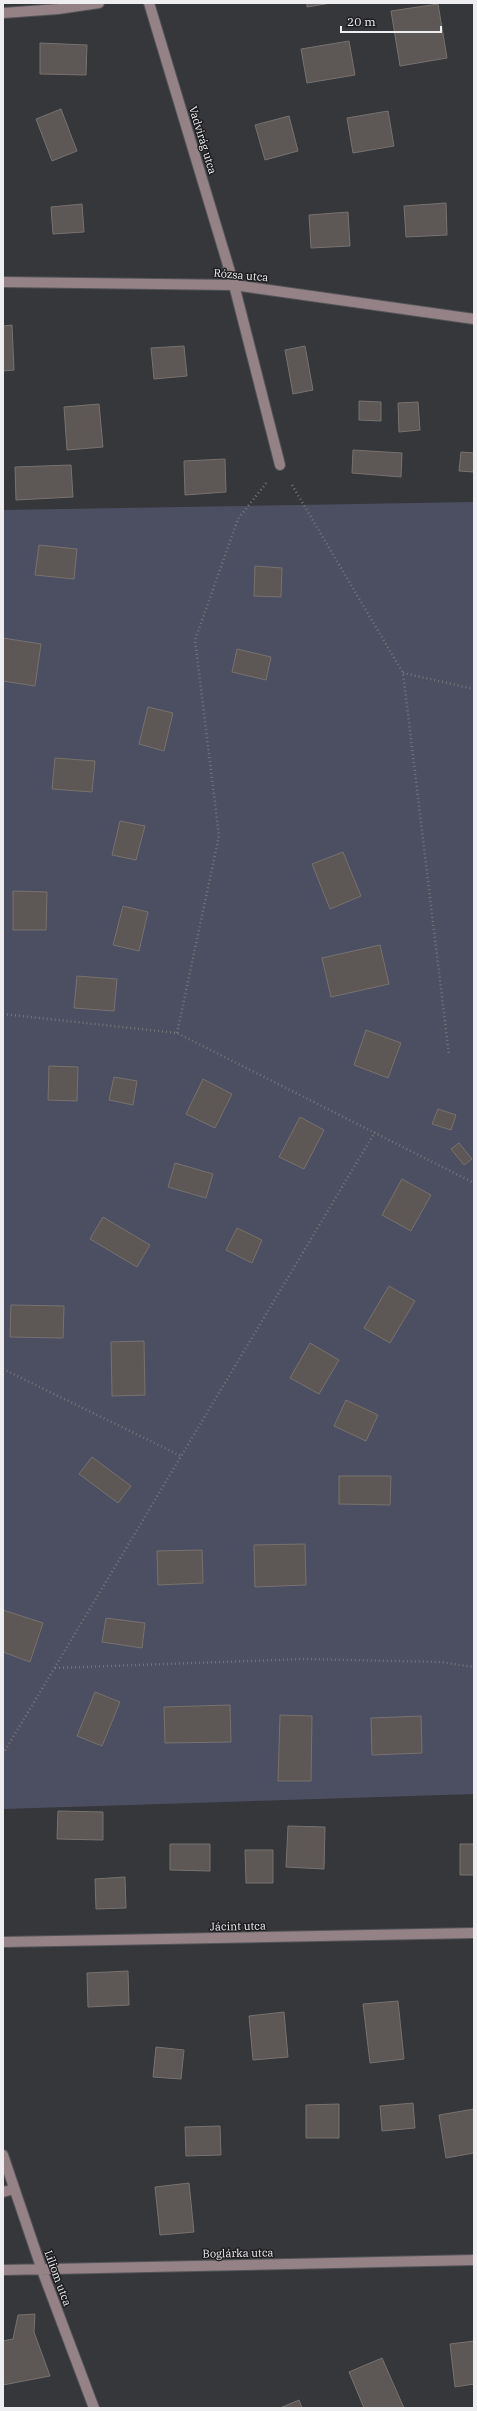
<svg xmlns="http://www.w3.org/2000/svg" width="477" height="2411" viewBox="0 0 477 2411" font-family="'IBM Plex Serif',serif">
  <rect width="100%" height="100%" fill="#36373b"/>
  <path fill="#4c4f62" d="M 474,502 L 474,1794 L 3,1809 L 3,510 Z"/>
  <path fill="#5d5855" stroke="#77726f" d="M 307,3 L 331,3 L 307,7 Z
    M 438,4 L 447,58 L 400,66 L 391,11 Z
    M 349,41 L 355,75 L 307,83 L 301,49 Z
    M 40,43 L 87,45 L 86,75 L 40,74 Z
    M 61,109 L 77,151 L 52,161 L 36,119 Z
    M 388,111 L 394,146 L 353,153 L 347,118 Z
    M 289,116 L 298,151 L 265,160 L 255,125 Z
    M 446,203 L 447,235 L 406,237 L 404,206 Z
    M 82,204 L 84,232 L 53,234 L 51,207 Z
    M 348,212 L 350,246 L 311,248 L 309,215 Z
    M 12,325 L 14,370 L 3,371 L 3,326 Z
    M 184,346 L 187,376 L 154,379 L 151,348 Z
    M 305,346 L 313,390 L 293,394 L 285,350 Z
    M 359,401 L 381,402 L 381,421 L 359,420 Z
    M 418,402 L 420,430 L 399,432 L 398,403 Z
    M 99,404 L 103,447 L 67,450 L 64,407 Z
    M 353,450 L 402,453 L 401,477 L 352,473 Z
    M 461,452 L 474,453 L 474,472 L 459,471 Z
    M 225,459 L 226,492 L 185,495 L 184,461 Z
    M 71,465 L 73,497 L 16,500 L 15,467 Z
    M 39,545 L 77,549 L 74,579 L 35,575 Z
    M 255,566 L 282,568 L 281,597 L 254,596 Z
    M 3,638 L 41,644 L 35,686 L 3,681 Z
    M 237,649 L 271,657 L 266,680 L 232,672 Z
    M 148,707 L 173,713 L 164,751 L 139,744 Z
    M 55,758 L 95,761 L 92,792 L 52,789 Z
    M 120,821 L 145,826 L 136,860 L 112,855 Z
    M 343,852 L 361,896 L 330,909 L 312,864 Z
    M 13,891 L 47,892 L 46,930 L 13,930 Z
    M 123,906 L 148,912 L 139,951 L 113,945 Z
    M 380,945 L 389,984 L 331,997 L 322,958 Z
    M 77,976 L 117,979 L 114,1011 L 74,1008 Z
    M 366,1030 L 401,1043 L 388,1078 L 354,1065 Z
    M 49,1066 L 78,1067 L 77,1101 L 48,1100 Z
    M 114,1077 L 137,1081 L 133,1105 L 109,1100 Z
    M 203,1079 L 232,1094 L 215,1128 L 186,1114 Z
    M 438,1109 L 456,1115 L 451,1130 L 432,1124 Z
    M 300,1117 L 324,1130 L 304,1169 L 279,1157 Z
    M 459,1143 L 472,1159 L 464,1165 L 451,1149 Z
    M 175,1163 L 213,1174 L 206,1198 L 168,1187 Z
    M 402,1179 L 431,1195 L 411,1231 L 382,1215 Z
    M 103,1217 L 150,1245 L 137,1267 L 90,1239 Z
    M 237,1228 L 262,1240 L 252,1263 L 226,1250 Z
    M 389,1286 L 415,1301 L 390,1343 L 364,1328 Z
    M 11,1305 L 64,1306 L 63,1338 L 10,1337 Z
    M 144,1341 L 145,1395 L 112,1396 L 111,1342 Z
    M 310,1343 L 339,1360 L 319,1394 L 290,1378 Z
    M 346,1400 L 378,1415 L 366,1441 L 334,1426 Z
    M 92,1457 L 131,1486 L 118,1503 L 79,1474 Z
    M 339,1476 L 391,1476 L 390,1505 L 339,1504 Z
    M 305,1544 L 306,1585 L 255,1587 L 254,1545 Z
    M 202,1550 L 203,1583 L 158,1585 L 157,1551 Z
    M 3,1610 L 43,1623 L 30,1662 L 3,1652 Z
    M 106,1618 L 145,1623 L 142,1648 L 102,1642 Z
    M 95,1692 L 120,1702 L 102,1746 L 77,1736 Z
    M 230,1705 L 231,1742 L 165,1743 L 164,1707 Z
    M 280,1715 L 312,1716 L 311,1781 L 278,1781 Z
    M 421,1716 L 422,1753 L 372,1755 L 371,1718 Z
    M 58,1811 L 103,1812 L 103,1840 L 57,1839 Z
    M 288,1826 L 325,1827 L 324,1869 L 286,1867 Z
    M 170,1844 L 210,1844 L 210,1871 L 170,1870 Z
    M 460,1844 L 474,1844 L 474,1875 L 460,1875 Z
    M 245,1850 L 273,1850 L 273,1883 L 246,1883 Z
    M 125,1877 L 126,1908 L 96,1909 L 95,1879 Z
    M 128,1971 L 129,2005 L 88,2007 L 87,1973 Z
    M 398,2001 L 404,2059 L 370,2063 L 363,2004 Z
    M 284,2012 L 288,2057 L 253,2060 L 249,2016 Z
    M 156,2047 L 184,2050 L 181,2079 L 153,2077 Z
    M 413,2103 L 415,2128 L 382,2131 L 380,2106 Z
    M 339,2104 L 339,2138 L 306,2138 L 306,2105 Z
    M 474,2109 L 474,2153 L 446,2158 L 439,2115 Z
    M 220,2126 L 221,2155 L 186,2156 L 185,2127 Z
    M 189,2183 L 194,2232 L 160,2235 L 155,2187 Z
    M 35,2314 L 34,2332 L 50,2376 L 3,2385 L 3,2341 L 13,2339 L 18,2315 Z
    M 474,2341 L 474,2384 L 455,2387 L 450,2344 Z
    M 382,2358 L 404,2408 L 364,2408 L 349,2372 Z
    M 299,2400 L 302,2408 L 280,2408 Z"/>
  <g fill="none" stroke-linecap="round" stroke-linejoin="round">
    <g stroke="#535458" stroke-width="12">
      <path id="minor" d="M 149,3 L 234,285 L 280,465
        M 3,13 L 58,9 L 99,3
        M 3,282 L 234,285 L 474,319
        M 3,1942 L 474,1933
        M 3,2155 L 42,2270 L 94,2408
        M 3,2192 L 14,2189
        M 3,2270 L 474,2260"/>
    </g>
    <path stroke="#747578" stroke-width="2.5" stroke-dasharray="1 3" stroke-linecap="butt" d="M 292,485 L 403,673 L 449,1055
      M 403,673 L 474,689
      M 3,1014 L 177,1033 L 474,1183
      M 177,1033 L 219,836 L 195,640 L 238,519 L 267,482
      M 3,1369 L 181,1456
      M 55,1668 L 304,1659 L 440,1662 L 474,1667
      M 3,1754 L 375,1132"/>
    <use href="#minor" stroke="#948286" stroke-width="10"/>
  </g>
  <g text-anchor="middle" stroke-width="3" stroke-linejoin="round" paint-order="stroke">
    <g font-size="11" fill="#eeeef1" stroke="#1e1e20">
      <text transform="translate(203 140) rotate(73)" y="4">Vadvirág utca</text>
      <text transform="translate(241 275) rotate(5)" y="4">Rózsa utca</text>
      <text transform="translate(238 1926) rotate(-1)" y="4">Jácint utca</text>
      <text transform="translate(238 2253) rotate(-1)" y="4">Boglárka utca</text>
      <text transform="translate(58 2278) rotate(70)" y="4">Liliom utca</text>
    </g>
  </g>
  <rect width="477" height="2411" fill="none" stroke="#eeeef1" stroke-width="8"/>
  <path d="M341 26v6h100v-6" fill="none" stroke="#eeeef1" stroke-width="2"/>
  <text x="347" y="26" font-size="12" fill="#eeeef1" stroke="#1e1e20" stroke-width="3" paint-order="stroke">20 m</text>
</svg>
